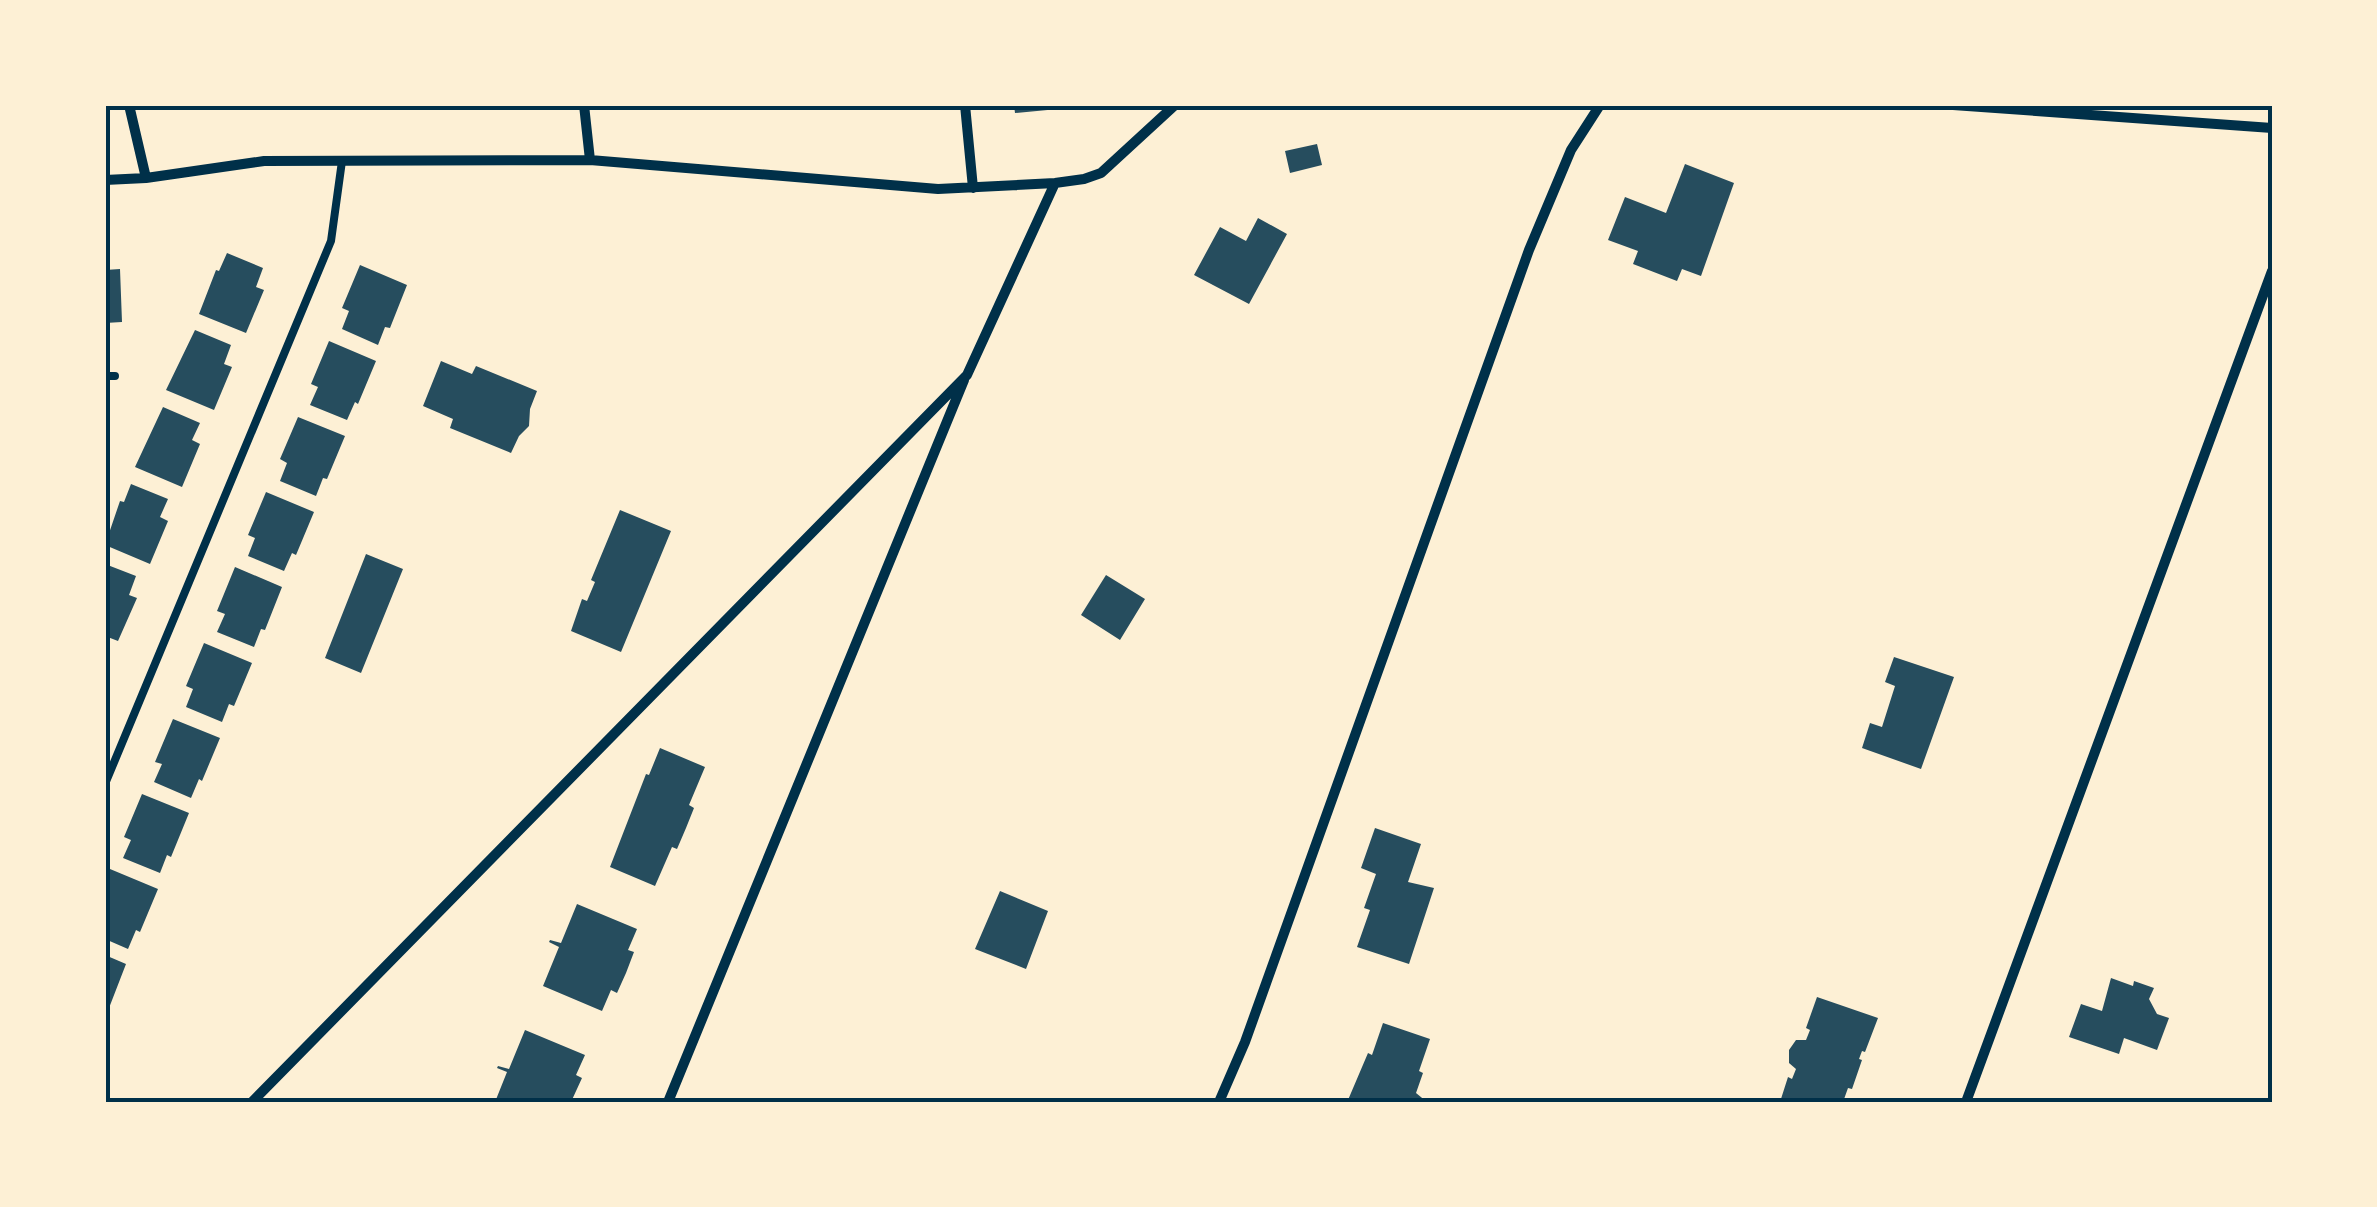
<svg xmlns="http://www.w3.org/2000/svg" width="2377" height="1207" viewBox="0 0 2377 1207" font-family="'Times New Roman',serif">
  <rect width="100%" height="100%" fill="#fdf0d5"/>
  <path fill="#264d5e" d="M 1014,105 L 1058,105 L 1058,109 L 1015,113 Z
    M 1317,144 L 1322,165 L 1290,173 L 1285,151 Z
    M 1685,164 L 1734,183 L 1701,276 L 1682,269 L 1677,281 L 1633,264 L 1638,251 L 1608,240 L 1625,197 L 1666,213 Z
    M 1258,218 L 1287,234 L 1249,304 L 1194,275 L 1220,227 L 1246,241 Z
    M 227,253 L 263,268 L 256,287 L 264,290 L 246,333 L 199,314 L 216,270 L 219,271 Z
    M 360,265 L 407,285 L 390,328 L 385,327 L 378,345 L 342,329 L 349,311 L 342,308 Z
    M 120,269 L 122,322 L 105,323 L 105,270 Z
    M 195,330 L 231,345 L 224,364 L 232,367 L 214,410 L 166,390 Z
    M 329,341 L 376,361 L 358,404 L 355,402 L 347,420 L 310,405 L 318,387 L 311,384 Z
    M 441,361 L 472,374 L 476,366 L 537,391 L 530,409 L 529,426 L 519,436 L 511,453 L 450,428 L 453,419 L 423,406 Z
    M 163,407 L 200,423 L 192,440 L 200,444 L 182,487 L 135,467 Z
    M 298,417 L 345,436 L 327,479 L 323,478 L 316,496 L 280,481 L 287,463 L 280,459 Z
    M 131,484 L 168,499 L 160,517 L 168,521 L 150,564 L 105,545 L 120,501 L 124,502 Z
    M 266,492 L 314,512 L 296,555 L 292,553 L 284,571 L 248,556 L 255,538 L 248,535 Z
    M 620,510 L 671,531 L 621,652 L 571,631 L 582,599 L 587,601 L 595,582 L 591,580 Z
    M 366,554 L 403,569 L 361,673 L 325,658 Z
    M 105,564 L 136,576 L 129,595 L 137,598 L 118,641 L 105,636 Z
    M 235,567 L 282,587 L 265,630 L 261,629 L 254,647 L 217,632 L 225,614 L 217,611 Z
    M 1106,575 L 1145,599 L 1120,640 L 1081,615 Z
    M 204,643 L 252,663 L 234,706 L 229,704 L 222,722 L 186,707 L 193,689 L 186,686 Z
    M 1894,657 L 1954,677 L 1921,769 L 1862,748 L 1870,723 L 1882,727 L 1895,686 L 1885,682 Z
    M 173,719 L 220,738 L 202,781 L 199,779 L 191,798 L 154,782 L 162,764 L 155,762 Z
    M 660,748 L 705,767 L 689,805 L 694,808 L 686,828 L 677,849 L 672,847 L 655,886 L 610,867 L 646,774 L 649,775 Z
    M 142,794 L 189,813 L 171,857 L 167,855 L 160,873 L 123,858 L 131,840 L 124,837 Z
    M 1375,828 L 1421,844 L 1408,882 L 1434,888 L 1409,964 L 1357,947 L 1370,910 L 1364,908 L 1376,874 L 1361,868 Z
    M 110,869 L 158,889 L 140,932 L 136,930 L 128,949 L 105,939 L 105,882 Z
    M 1000,891 L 1048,911 L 1026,969 L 975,949 Z
    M 577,904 L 637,929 L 628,950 L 634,952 L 626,973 L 617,993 L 611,990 L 602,1011 L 543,986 L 559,947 L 549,942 L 550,940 L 561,943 Z
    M 105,955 L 126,964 L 109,1008 L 105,1006 Z
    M 2111,978 L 2133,986 L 2134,981 L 2154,988 L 2149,999 L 2157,1014 L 2169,1018 L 2157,1050 L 2124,1038 L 2119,1054 L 2069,1037 L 2081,1004 L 2102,1011 Z
    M 1817,997 L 1878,1018 L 1865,1052 L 1862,1051 L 1859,1059 L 1862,1060 L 1852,1089 L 1848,1088 L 1843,1102 L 1780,1102 L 1788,1077 L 1792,1079 L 1796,1069 L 1789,1063 L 1789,1050 L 1796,1040 L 1806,1040 L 1810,1030 L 1806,1028 Z
    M 1383,1023 L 1430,1039 L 1419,1071 L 1423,1073 L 1416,1093 L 1427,1102 L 1348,1100 L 1368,1053 L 1372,1055 Z
    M 525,1030 L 585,1055 L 576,1075 L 582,1078 L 571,1102 L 495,1102 L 507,1072 L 497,1068 L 498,1066 L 509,1069 Z"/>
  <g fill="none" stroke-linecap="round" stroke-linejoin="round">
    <path stroke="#003049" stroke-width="8" d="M 105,376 L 115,376
      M 105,784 L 331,241 L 342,161"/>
    <path stroke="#003049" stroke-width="10" d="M 129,105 L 146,178
      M 584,105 L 590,160
      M 965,105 L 973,188
      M 1953,105 L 2272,128
      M 105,180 L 146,178 L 264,161 L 590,160 L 938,189 L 1055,183 L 1084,179 L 1101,173 L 1175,105
      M 252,1102 L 967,375 L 1055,183
      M 668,1102 L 964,380
      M 1219,1102 L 1245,1042 L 1529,250 L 1571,150 L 1600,105
      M 1966,1102 L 2272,271"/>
  </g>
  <rect width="2377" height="1207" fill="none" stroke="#fdf0d5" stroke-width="215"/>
  <rect x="108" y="108" width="2162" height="992" fill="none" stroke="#003049" stroke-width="4"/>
</svg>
